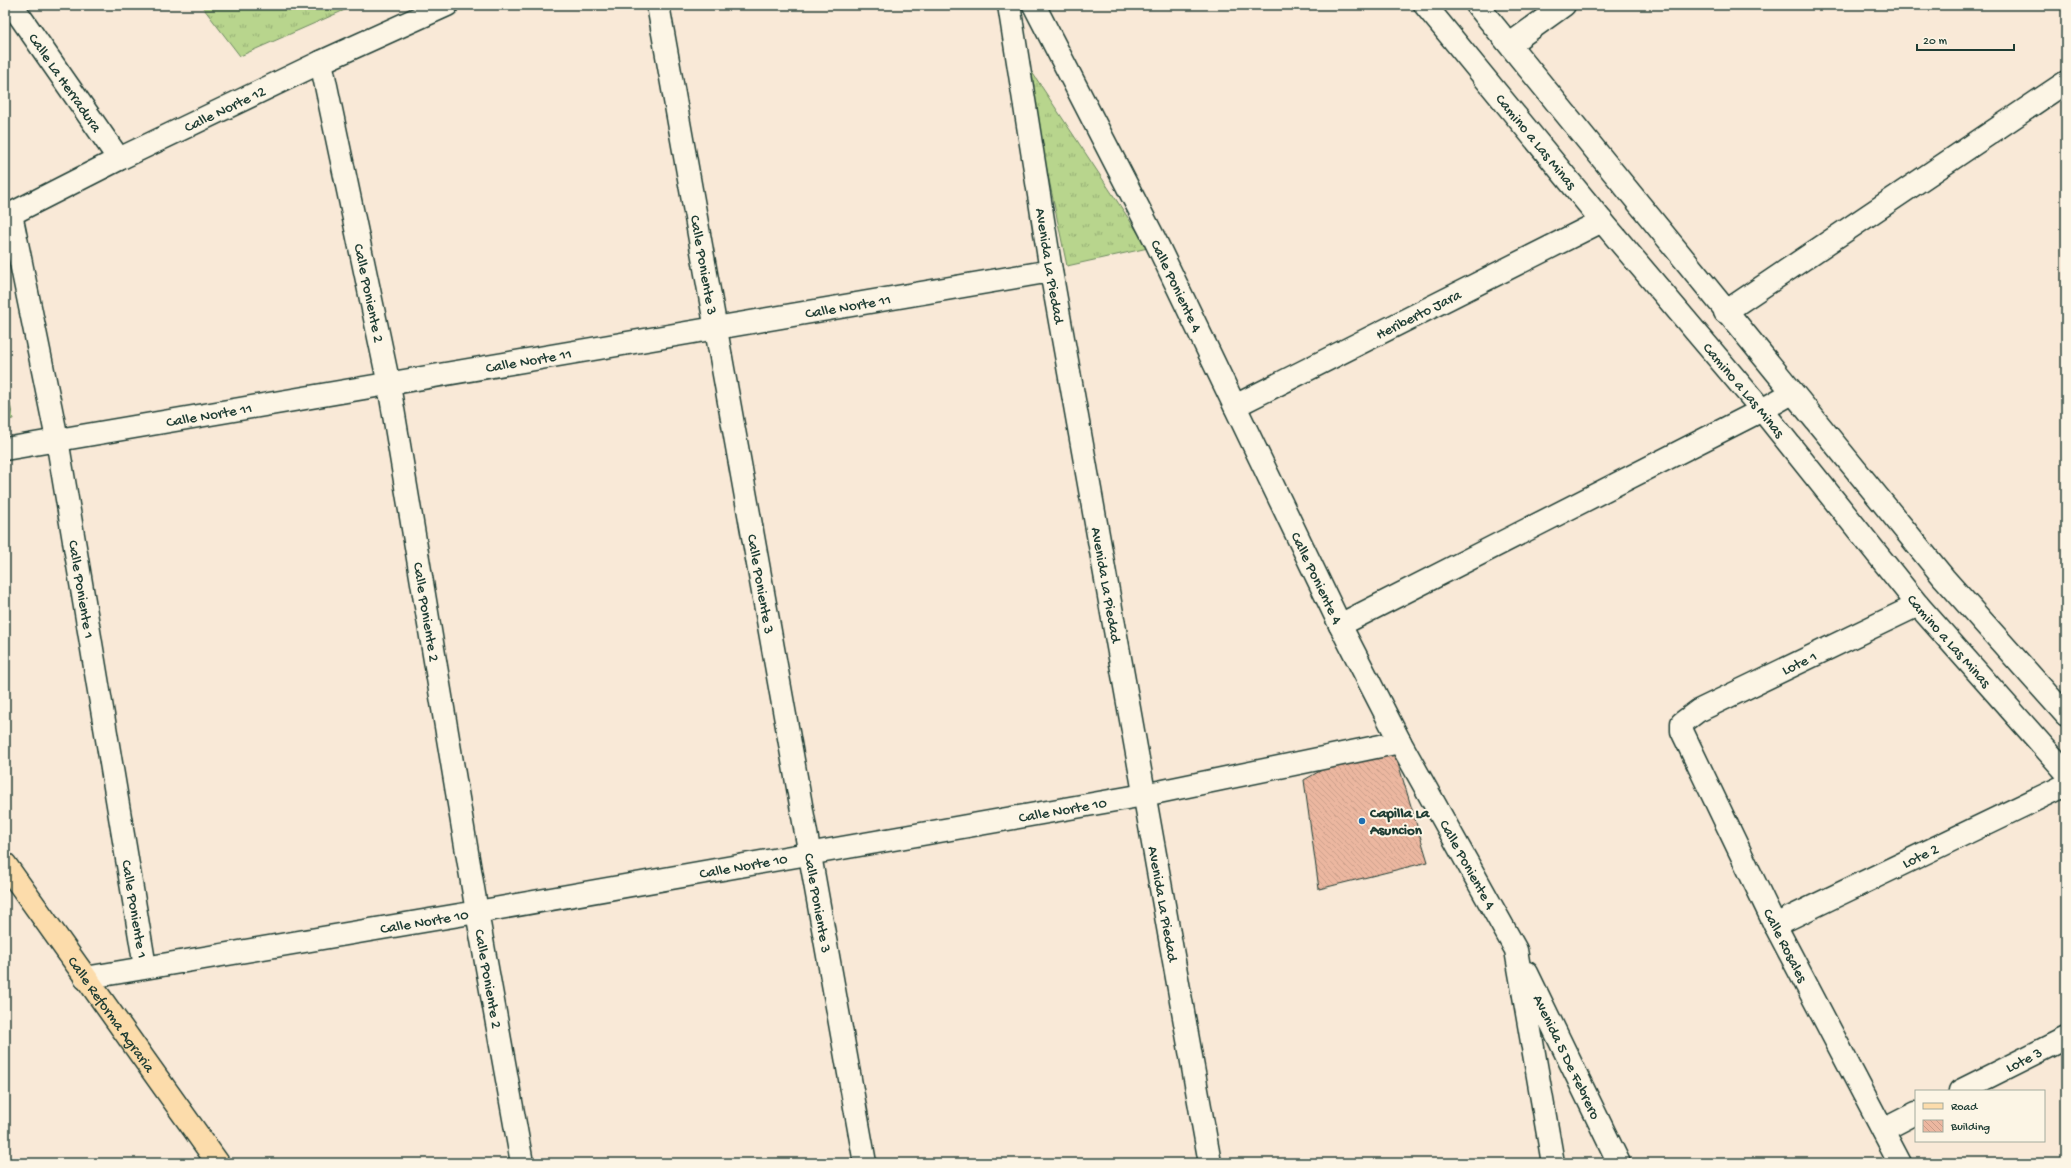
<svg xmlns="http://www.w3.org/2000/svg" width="2071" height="1168" viewBox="0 0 2071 1168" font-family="'Gochi Hand',sans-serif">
  <defs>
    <pattern id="grass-tufts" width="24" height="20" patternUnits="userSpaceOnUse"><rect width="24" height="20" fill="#b8d58d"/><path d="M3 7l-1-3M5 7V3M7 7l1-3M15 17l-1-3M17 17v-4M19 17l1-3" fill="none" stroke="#95ae74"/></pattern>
    <pattern id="building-back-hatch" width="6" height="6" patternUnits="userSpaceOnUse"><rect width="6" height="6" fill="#ecb7a0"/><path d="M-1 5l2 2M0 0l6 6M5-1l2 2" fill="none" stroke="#ca9e8a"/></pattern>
  </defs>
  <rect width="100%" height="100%" fill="#f9e9d7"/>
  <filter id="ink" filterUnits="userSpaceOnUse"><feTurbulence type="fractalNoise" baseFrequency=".025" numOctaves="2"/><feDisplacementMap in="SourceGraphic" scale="8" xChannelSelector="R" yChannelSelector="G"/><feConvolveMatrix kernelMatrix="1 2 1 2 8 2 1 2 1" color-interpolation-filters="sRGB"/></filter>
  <g filter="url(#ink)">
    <path fill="url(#grass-tufts)" stroke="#6c8960" d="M 201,5 L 356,5 L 240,56 Z
      M 1024,60 L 1148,248 L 1067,266 Z
      M 5,379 L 13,419 L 5,420 Z"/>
    <path fill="url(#building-back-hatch)" stroke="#1f3d34" d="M 1394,750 L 1428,862 L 1319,889 L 1304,780 L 1343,758 Z"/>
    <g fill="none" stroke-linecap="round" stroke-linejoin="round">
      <g stroke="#1f3d34" stroke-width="25">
        <g id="minor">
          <path id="s1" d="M 12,5 L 119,159"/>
          <path id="s2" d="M 658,5 L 865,1163"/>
          <path id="s3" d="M 1009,5 L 1051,271 L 1210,1163"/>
          <path id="s4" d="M 1034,5 L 1155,240 L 1340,625 L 1400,742 L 1516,950 L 1553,1163"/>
          <path id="s5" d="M 1425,5 L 1602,221 L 1762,410 L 1918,605 L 2066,772"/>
          <path d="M 1477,5 L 1944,578 L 2066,715"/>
          <path d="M 1510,44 L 1564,5"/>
          <path id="s6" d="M 321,62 L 389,385 L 477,912 L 522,1163"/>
          <path id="s7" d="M 11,214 L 57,439 L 145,967"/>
          <path id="s8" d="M 5,217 L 119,159 L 321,62 L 447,5"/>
          <path d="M 1725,312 L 2066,82"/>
          <path id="s9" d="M 1235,406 L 1602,221"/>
          <path id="s10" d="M 5,449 L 1051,271"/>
          <path d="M 1340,625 L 1762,410 L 1792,393"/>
          <path id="s11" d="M 1775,925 L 2066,785"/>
          <path id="s12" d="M 1527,973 L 1619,1163"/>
          <path id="s13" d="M 85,978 L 477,912 L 1144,795 L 1400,742"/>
          <path id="s14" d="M 1960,1091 L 2066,1038"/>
          <path d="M 1883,1130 L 1916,1113"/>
          <path id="s15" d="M 1900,1163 L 1775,925 L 1682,731 L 1682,723 L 1698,711 L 1918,605"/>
        </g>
      </g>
      <g stroke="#1f3d34" stroke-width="25">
        <g id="major">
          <path id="s16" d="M 5,864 L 218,1163"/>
        </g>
      </g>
      <use href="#minor" stroke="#fcf5e5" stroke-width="22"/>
      <use href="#major" stroke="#fcdcab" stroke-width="22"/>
    </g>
  </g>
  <circle fill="#1f6fb2" stroke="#fcf5e5" stroke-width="1.5" cx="1362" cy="821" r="4"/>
  <g text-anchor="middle" stroke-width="4" stroke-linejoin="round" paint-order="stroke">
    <g font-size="15" fill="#1f3d34" stroke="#fcf5e5">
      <text dy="5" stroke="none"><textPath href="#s1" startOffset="94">Calle La Herradura</textPath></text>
      <text dy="5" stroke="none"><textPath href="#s8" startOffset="245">Calle Norte 12</textPath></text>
      <text dy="5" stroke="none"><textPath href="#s5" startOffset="176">Camino a Las Minas</textPath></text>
      <text dy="5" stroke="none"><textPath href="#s2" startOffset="264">Calle Poniente 3</textPath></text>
      <text dy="5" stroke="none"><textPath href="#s3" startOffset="264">Avenida La Piedad</textPath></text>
      <text dy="5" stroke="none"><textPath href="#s4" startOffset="315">Calle Poniente 4</textPath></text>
      <text dy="5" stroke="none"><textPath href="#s6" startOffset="236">Calle Poniente 2</textPath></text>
      <text dy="5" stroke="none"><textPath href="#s10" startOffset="855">Calle Norte 11</textPath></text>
      <text dy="5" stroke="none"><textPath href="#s9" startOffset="205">Heriberto Jara</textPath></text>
      <text dy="5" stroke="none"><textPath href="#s10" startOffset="531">Calle Norte 11</textPath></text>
      <text dy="5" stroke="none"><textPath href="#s5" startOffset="500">Camino a Las Minas</textPath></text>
      <text dy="5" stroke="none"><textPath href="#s10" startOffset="207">Calle Norte 11</textPath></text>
      <text dy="5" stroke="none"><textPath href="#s4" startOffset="639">Calle Poniente 4</textPath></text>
      <text dy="5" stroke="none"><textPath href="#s2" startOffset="588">Calle Poniente 3</textPath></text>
      <text dy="5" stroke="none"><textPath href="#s3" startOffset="588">Avenida La Piedad</textPath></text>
      <text dy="5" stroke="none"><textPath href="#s7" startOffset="382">Calle Poniente 1</textPath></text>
      <text dy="5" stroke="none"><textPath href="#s6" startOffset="560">Calle Poniente 2</textPath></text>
      <text dy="5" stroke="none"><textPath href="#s5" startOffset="824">Camino a Las Minas</textPath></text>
      <text dy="5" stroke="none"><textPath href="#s15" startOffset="624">Lote 1</textPath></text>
      <text dy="5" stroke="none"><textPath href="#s13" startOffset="992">Calle Norte 10</textPath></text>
      <text dy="5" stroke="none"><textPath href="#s11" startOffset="161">Lote 2</textPath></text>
      <text dy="5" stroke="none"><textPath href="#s4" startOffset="963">Calle Poniente 4</textPath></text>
      <text dy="5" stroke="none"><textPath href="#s13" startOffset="668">Calle Norte 10</textPath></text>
      <text dy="5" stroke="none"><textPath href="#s2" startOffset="912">Calle Poniente 3</textPath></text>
      <text dy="5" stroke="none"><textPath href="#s3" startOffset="912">Avenida La Piedad</textPath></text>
      <text dy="5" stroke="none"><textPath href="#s7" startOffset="706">Calle Poniente 1</textPath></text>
      <text dy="5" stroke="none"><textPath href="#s13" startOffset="344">Calle Norte 10</textPath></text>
      <text transform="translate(1786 945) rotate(63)" y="5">Calle Rosales</text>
      <text dy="5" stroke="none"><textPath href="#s6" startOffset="932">Calle Poniente 2</textPath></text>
      <text dy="5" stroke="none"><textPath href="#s16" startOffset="184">Calle Reforma Agraria</textPath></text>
      <text dy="5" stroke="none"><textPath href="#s12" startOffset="93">Avenida 5 De Febrero</textPath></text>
      <text dy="5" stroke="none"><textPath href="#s14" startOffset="71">Lote 3</textPath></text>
    </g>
    <g font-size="15" font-weight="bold" fill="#1f3d34" stroke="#fcf5e5" text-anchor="start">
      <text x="1370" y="817">Capilla La<tspan x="1370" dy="17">Asuncion</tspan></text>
    </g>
  </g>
  <rect width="2071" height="1168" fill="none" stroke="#fcf5e5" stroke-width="20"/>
  <rect x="10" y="10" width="2051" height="1148" fill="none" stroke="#1f3d34" stroke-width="1.5" filter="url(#ink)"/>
  <rect x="1915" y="1090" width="130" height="52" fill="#fcf5e5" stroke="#a4ab9e"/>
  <rect x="1923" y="1103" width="20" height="6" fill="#fcdcab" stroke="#a4ab9e"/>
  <text x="1951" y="1110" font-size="12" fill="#1f3d34">Road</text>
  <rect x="1923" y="1120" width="20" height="12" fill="url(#building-back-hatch)" stroke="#a4ab9e"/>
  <text x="1951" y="1130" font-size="12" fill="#1f3d34">Building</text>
  <path d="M1917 44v6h97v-6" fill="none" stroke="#1f3d34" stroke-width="2"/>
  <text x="1923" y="44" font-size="12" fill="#1f3d34" stroke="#fcf5e5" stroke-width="3" paint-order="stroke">20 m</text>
</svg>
